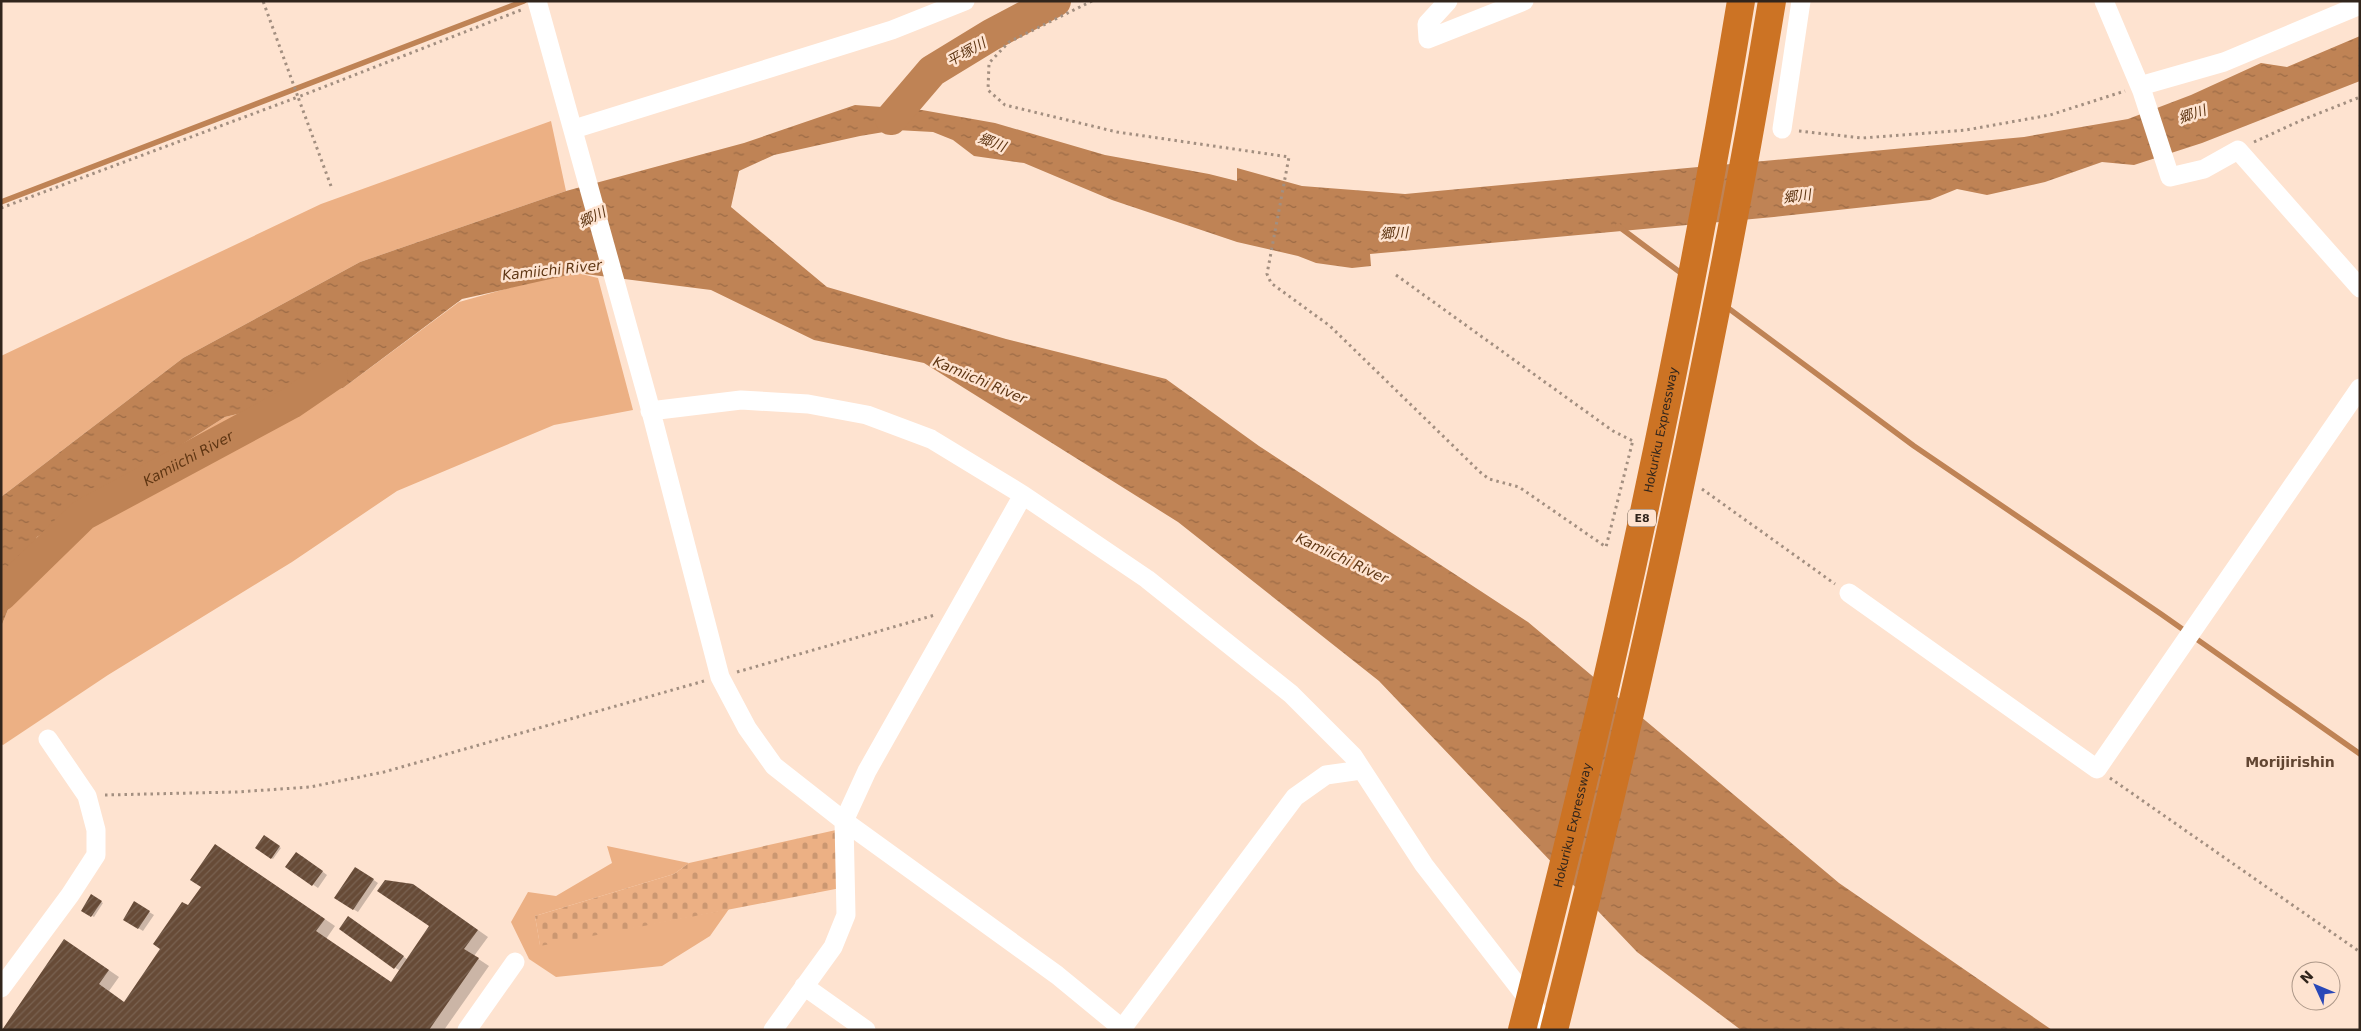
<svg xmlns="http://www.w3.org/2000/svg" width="2361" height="1031" viewBox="0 0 2361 1031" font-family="'DejaVu Sans','Noto Sans JP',sans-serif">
  <defs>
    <pattern id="cemetery-stones" width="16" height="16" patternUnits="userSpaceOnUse" patternTransform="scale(1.25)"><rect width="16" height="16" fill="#ecb084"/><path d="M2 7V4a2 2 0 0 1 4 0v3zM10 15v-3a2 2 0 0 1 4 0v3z" fill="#cb9771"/></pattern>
    <pattern id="water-ripples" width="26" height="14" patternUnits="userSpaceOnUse" patternTransform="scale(1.25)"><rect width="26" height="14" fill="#bf8355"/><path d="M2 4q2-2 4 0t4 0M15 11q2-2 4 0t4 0" fill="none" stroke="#9c6b46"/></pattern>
    <pattern id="building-hatch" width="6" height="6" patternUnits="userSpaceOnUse" patternTransform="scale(1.25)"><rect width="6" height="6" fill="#674b37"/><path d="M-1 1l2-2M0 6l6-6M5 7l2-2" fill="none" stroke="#796251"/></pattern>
  </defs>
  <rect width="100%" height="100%" fill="#fee3d0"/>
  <path fill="#ecb084" d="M 551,121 L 566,191 L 360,262 L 183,358 L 1,497 L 1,356 L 321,204 Z
    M 569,271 L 598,278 L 633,410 L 554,425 L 397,491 L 292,562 L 108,675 L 3,745 L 1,744 L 1,627 L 37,537 L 225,417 L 343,388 L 459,302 Z
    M 607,846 L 689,863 L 674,874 L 535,916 L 540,945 L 729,909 L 710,936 L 662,966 L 556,977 L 529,959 L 511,922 L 528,892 L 556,896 L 612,863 Z"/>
  <path fill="url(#cemetery-stones)" d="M 836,830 L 851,886 L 540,946 L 535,916 L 674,874 L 689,863 Z"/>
  <path fill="url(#water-ripples)" d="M 2360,36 L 2360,81 L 2202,143 L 2134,165 L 2102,162 L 2045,182 L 1987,195 L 1957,189 L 1930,200 L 1774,217 L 1370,254 L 1371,266 L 1352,268 L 1316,263 L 1298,256 L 1237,242 L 1112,200 L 1024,163 L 974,156 L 953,140 L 933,132 L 896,130 L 860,136 L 774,155 L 739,171 L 731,207 L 827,287 L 1006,339 L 1166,379 L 1259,446 L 1528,622 L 1839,883 L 2052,1030 L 1741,1030 L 1637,952 L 1379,681 L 1178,522 L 924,363 L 814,340 L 711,290 L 577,273 L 462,299 L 343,388 L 225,417 L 37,537 L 1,627 L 1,497 L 183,358 L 360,262 L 566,191 L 744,143 L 855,105 L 922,110 L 995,123 L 1105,155 L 1209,174 L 1237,181 L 1237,168 L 1302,186 L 1405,194 L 2024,137 L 2128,119 L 2191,95 L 2261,63 L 2287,67 Z"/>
  <path fill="#0003" d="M 265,837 L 281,848 L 273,859 L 257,848 Z
    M 226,852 L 335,926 L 326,939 L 392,983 L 400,971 L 341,929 L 354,921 L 408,960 L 431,926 L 424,892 L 488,937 L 474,956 L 489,966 L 444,1030 L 4,1030 L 75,947 L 119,977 L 109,991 L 125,1003 Z
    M 302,856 L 327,875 L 318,888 L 287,867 Z
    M 361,871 L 378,883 L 358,912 L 353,909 Z
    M 92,896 L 103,903 L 94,917 L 82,910 Z
    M 135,903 L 154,915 L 143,931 L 124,919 Z"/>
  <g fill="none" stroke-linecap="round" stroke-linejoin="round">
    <path stroke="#bf8355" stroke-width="5.5" d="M 1,202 L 524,1
      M 1618,226 L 1685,276
      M 1724,305 L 1914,446 L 2161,614 L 2360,754"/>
    <g stroke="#bf8355" stroke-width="32">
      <path d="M 891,119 L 932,71 L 991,35 L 1055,1"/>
      <path id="s1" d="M 1,595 L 83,515 L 291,403 L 332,375"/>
    </g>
  </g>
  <path fill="url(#building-hatch)" d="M 264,835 L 280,846 L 271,859 L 255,848 Z
    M 215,844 L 325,919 L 316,931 L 391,982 L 429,926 L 377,891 L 385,880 L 413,884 L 478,930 L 464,949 L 479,958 L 429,1030 L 2,1030 L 64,939 L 109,970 L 99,984 L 124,1002 L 160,949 L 153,944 L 182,902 L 188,905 L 201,887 L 190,880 Z
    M 296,852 L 323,871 L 312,886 L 285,867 Z
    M 355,867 L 374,879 L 353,910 L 334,898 Z
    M 91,894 L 102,901 L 91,917 L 81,911 Z
    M 134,901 L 150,911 L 138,929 L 123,920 Z
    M 348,916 L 404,956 L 394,969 L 339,929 Z"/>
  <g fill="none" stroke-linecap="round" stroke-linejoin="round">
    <path stroke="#a38f80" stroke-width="3" stroke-dasharray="2.5 4" stroke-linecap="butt" d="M 1092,1 L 1009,42 L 989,63 L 988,90 L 1005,105 L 1117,132 L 1289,157 L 1267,274 L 1271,283 L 1330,326 L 1480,472 L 1489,479 L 1519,487 L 1606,547 L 1633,440
      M 1799,131 L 1862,138 L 1966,130 L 2050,115 L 2125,91
      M 2254,142 L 2302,120 L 2360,97
      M 331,186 L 298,97 L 521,10
      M 1,208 L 298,97 L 263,1
      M 1396,275 L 1613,431 L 1633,441
      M 1702,489 L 1835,584
      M 737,672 L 935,615
      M 2110,778 L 2360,952
      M 105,795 L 236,792 L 310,787 L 384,772 L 704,681"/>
    <path stroke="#fff" stroke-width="19" d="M 537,1 L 648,400 L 720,677 L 747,728 L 774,766 L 844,821 L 1057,975 L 1124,1030
      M 1448,1 L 1427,24 L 1428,39 L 1524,1
      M 2104,1 L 2142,91 L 2170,177 L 2204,169 L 2238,150 L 2360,288
      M 2140,86 L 2224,62 L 2360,5
      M 574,129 L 892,30 L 965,1
      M 1782,129 L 1801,1
      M 650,411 L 741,400 L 808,404 L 867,415 L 931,439 L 1023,495 L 1147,579 L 1291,694 L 1353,756 L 1424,865 L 1552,1030
      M 1849,593 L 2097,769 L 2360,388
      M 804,986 L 866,1030
      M 1,988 L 70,895 L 96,855 L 96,830 L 87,796 L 48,739
      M 467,1030 L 515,962
      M 773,1030 L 833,947 L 846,915 L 844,821 L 867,771 L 1023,495
      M 1121,1030 L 1295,797 L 1326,775 L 1361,770"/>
    <g stroke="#cc7324" stroke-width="28">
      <path id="s2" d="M 1522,1030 C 1609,691 1684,346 1741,1"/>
      <path d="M 1554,1030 C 1639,690 1715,347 1772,1"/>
    </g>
  </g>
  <g text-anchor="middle" stroke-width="5" stroke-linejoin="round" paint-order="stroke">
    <rect fill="#fee3d0" stroke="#6e5e52" stroke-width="1" x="1628" y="509.5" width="28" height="17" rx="4"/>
    <g font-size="11" font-weight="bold" fill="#31251c">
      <text x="1642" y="522">E8</text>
    </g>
    <g font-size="12" fill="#31251c" stroke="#fee3d0">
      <text dy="4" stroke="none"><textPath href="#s2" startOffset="616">Hokuriku Expressway</textPath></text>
      <text dy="4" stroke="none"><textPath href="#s2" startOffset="211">Hokuriku Expressway</textPath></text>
    </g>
    <g font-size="14" font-style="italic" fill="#5f3613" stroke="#fee3d0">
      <text transform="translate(966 52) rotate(-29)" y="5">平塚川</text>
      <text transform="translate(2192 114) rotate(-19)" y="5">郷川</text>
      <text transform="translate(992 142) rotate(21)" y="5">郷川</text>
      <text transform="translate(1797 196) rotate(-7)" y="5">郷川</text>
      <text transform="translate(592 217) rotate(-25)" y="5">郷川</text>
      <text transform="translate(1394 233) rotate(-3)" y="5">郷川</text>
      <text transform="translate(552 270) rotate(-6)" y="5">Kamiichi River</text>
      <text transform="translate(980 380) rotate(23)" y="5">Kamiichi River</text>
      <text dy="5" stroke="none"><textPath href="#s1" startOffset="234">Kamiichi River</textPath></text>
      <text transform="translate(1342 558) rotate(25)" y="5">Kamiichi River</text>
    </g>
    <g font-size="14" font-weight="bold" fill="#624632" stroke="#fee3d0">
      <text x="2290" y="767">Morijirishin</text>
    </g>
  </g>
  <rect width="2361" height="1031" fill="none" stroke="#31251c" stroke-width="5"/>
  <g transform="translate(2316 986) rotate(314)"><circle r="24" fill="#fee3d0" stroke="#ac9788"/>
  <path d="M0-4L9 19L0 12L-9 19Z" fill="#2948b8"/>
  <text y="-8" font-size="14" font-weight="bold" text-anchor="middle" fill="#31251c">N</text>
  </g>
</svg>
